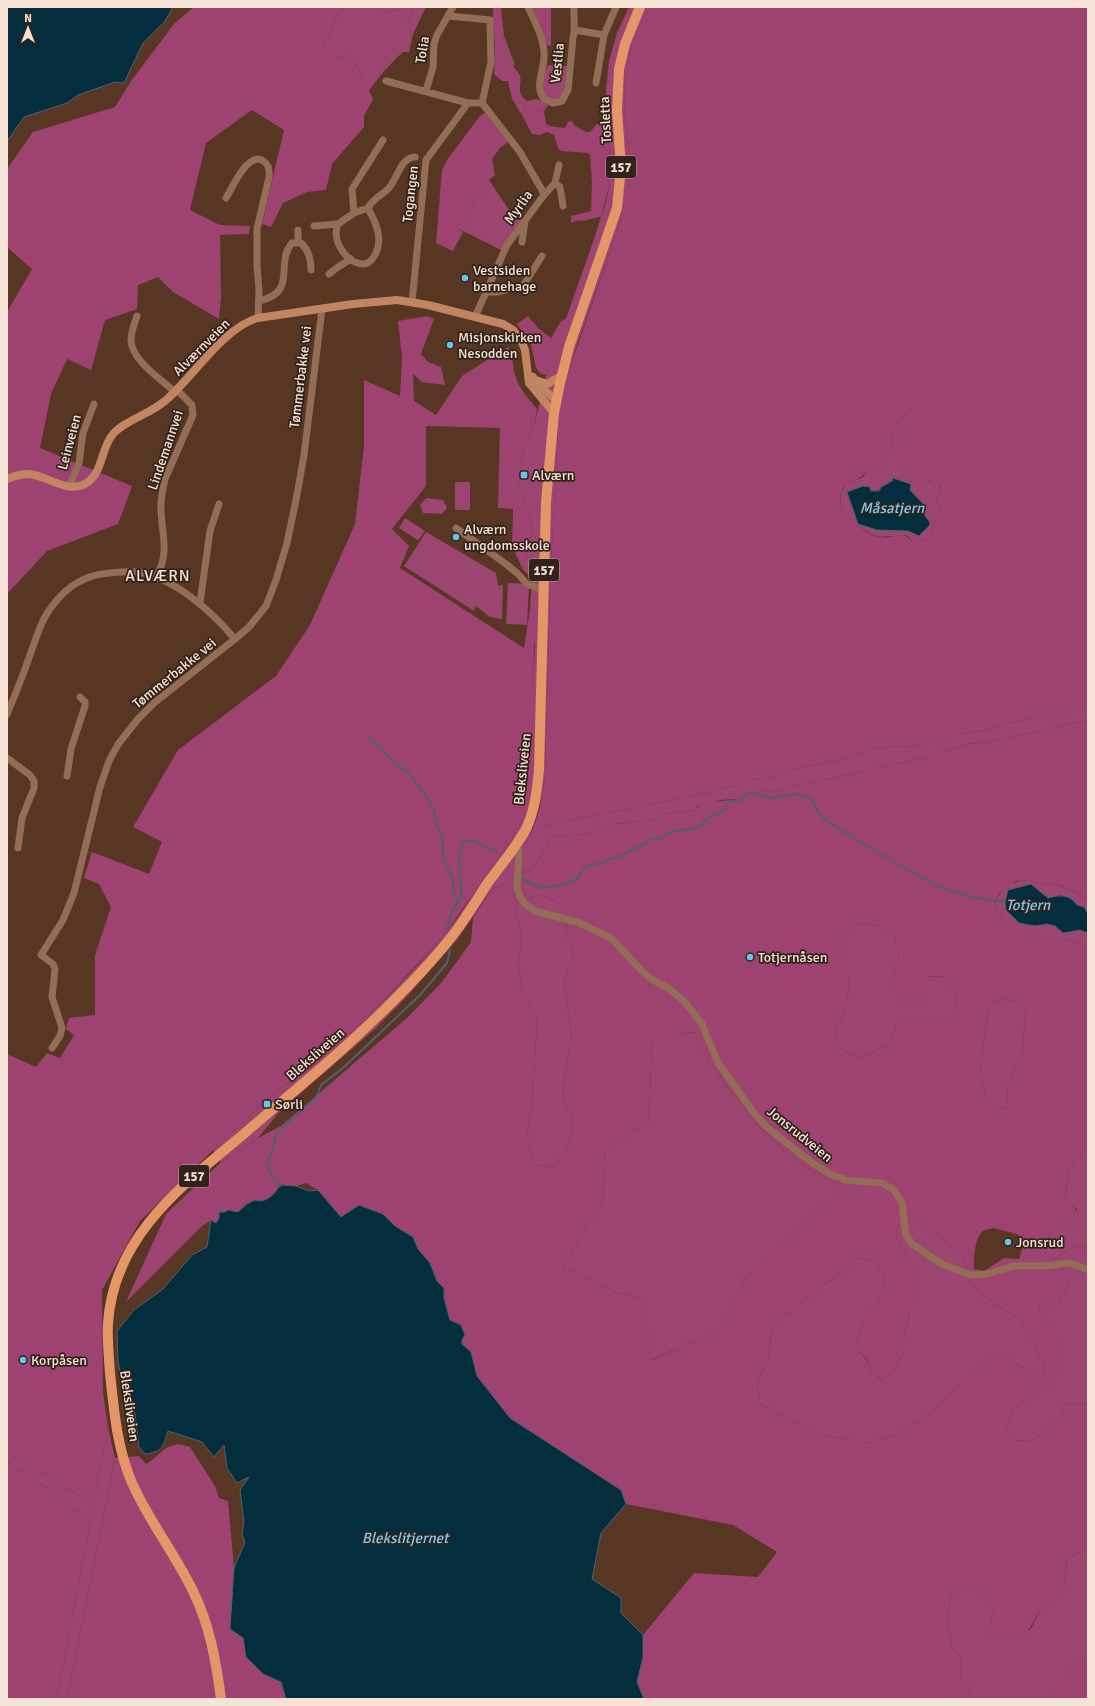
<svg xmlns="http://www.w3.org/2000/svg" width="1095" height="1706" viewBox="0 0 1095 1706" font-family="Signika,sans-serif">
  <rect width="100%" height="100%" fill="#573723"/>
  <path fill="#9b4570" fill-rule="evenodd" d="M 346,7 L 381,7 L 387,13 L 400,9 L 409,19 L 415,7 L 426,7 L 413,34 L 409,52 L 403,52 C 390,64 379,76 369,91 L 357,66 L 347,55 L 337,58 L 324,45 L 339,11 Z
    M 493,7 L 501,7 L 504,36 L 515,65 L 513,66 C 515,69 518,72 519,74 C 524,83 514,91 527,101 L 537,99 L 548,105 L 544,111 L 534,106 L 526,105 L 522,115 L 512,99 L 508,81 L 502,81 L 494,74 L 495,45 L 493,20 Z
    M 532,7 L 551,7 L 551,46 L 547,45 L 542,29 Z
    M 629,7 L 650,7 L 635,34 L 627,62 L 624,86 L 625,120 L 630,162 L 628,189 L 616,235 L 577,345 L 559,404 L 550,588 L 545,774 L 542,797 L 530,835 L 554,821 L 567,821 L 646,806 L 736,786 L 749,780 L 766,779 L 794,769 L 853,757 L 867,750 L 895,746 L 904,748 L 939,741 L 948,735 L 982,731 L 1028,719 L 1047,710 L 1071,708 L 1079,711 L 1088,707 L 1088,720 L 987,742 L 969,744 L 918,759 L 805,784 L 794,785 L 770,792 L 765,790 L 737,799 L 721,800 L 698,806 L 695,810 L 666,814 L 653,820 L 604,825 L 592,833 L 552,837 L 535,866 L 491,890 L 457,940 L 408,995 L 376,1028 L 280,1111 L 258,1138 L 221,1162 L 213,1150 L 279,1089 L 305,1072 L 366,1019 L 414,969 L 442,938 L 458,917 L 481,882 L 511,840 L 521,823 L 529,803 L 536,610 L 530,609 L 532,578 L 523,570 C 527,553 535,531 530,514 C 527,505 519,493 518,486 L 524,446 L 534,426 L 546,375 L 592,245 L 606,202 L 610,183 L 610,157 L 606,122 L 606,90 L 609,61 L 617,33 Z
    M 548,65 L 568,66 L 565,89 L 560,98 L 553,101 L 542,93 L 541,82 Z
    M 489,180 L 511,213 L 515,213 L 523,220 L 501,250 L 457,228 Z
    M 910,408 L 918,410 L 913,418 L 913,428 L 903,440 L 910,482 C 921,483 936,477 942,490 C 934,499 935,502 941,512 L 935,519 L 930,539 L 923,540 L 919,543 L 912,543 L 910,538 L 905,535 L 880,537 L 871,534 L 847,518 L 841,509 L 841,492 L 847,484 L 863,477 L 867,471 L 891,450 L 893,431 ZM 893,478 L 910,484 L 910,490 L 923,503 L 915,507 L 916,514 L 922,512 L 927,518 L 919,536 L 908,531 L 877,530 L 858,524 L 847,492 C 860,491 882,495 888,482 L 892,481 Z
    M 455,482 L 470,482 L 470,510 L 455,510 Z
    M 426,498 L 443,500 L 447,508 L 442,514 L 423,513 L 420,505 Z
    M 405,518 L 425,531 L 418,540 L 399,528 Z
    M 426,532 L 496,573 L 498,586 L 503,585 L 502,619 L 490,617 L 476,606 L 474,611 L 404,566 Z
    M 508,583 L 529,584 L 527,625 L 506,624 Z
    M 1030,880 L 1042,885 L 1057,884 L 1088,899 L 1088,914 L 1084,907 L 1077,905 L 1060,895 L 1006,910 L 1019,923 L 1035,926 L 1047,924 L 1055,926 L 1063,933 L 1080,930 L 1088,933 L 1088,945 L 1062,939 L 1037,939 L 1028,931 L 1014,929 L 998,914 L 995,903 C 1003,886 1011,881 1030,880 Z
    M 539,894 L 567,907 L 566,933 L 574,954 L 564,981 L 571,1034 L 562,1097 L 573,1119 L 569,1146 L 554,1168 L 536,1164 L 527,1138 L 533,1099 L 537,1018 L 523,990 L 518,965 L 522,937 L 515,907 Z
    M 859,923 L 880,926 L 895,935 L 899,955 L 893,975 L 943,977 L 957,993 L 954,1018 L 944,1023 L 903,1023 L 896,1027 L 890,1043 L 862,1058 L 838,1047 L 835,1030 L 843,1015 L 850,986 L 842,952 L 844,932 Z
    M 1000,999 L 1017,1002 L 1026,1009 L 1022,1052 L 1008,1086 L 1006,1107 L 998,1109 C 996,1106 991,1104 989,1101 C 974,1082 986,1026 990,1004 Z
    M 696,1032 L 710,1063 L 727,1087 L 760,1128 L 798,1163 L 845,1188 L 742,1281 L 722,1329 L 650,1360 L 645,1300 L 616,1292 L 563,1267 L 603,1199 L 606,1148 L 649,1122 L 652,1037 Z
    M 1088,1147 L 1088,1247 L 1075,1246 L 1054,1259 L 1045,1255 L 1050,1236 L 1061,1224 L 1078,1230 L 1077,1209 L 1065,1198 L 1069,1169 Z
    M 898,1223 L 924,1223 L 962,1255 L 970,1281 L 982,1295 L 1021,1321 L 1030,1335 L 1043,1364 L 1046,1386 L 1039,1315 L 1040,1304 L 1059,1304 L 1073,1276 L 1088,1265 L 1088,1405 L 1066,1403 L 1056,1421 L 1033,1440 L 1009,1441 L 1006,1427 L 1013,1410 L 1034,1393 L 1034,1376 L 1021,1366 L 999,1354 L 956,1388 L 934,1411 L 894,1436 L 866,1443 L 811,1432 L 760,1403 L 757,1383 L 768,1359 L 773,1325 L 859,1258 L 876,1261 L 884,1276 L 883,1292 L 858,1334 L 857,1349 L 868,1362 L 871,1373 L 881,1380 L 894,1371 L 904,1352 L 904,1337 L 910,1316 L 912,1260 L 901,1247 L 896,1236 Z
    M 108,1427 L 115,1458 L 67,1699 L 57,1699 L 91,1519 L 74,1510 L 69,1502 L 7,1462 L 7,1450 L 20,1460 L 26,1462 L 83,1498 L 93,1507 Z
    M 1088,1549 L 1088,1652 L 1047,1699 L 976,1699 L 960,1676 L 962,1658 L 952,1648 L 948,1621 L 951,1593 C 979,1587 978,1584 995,1608 L 988,1629 L 1030,1630 L 1042,1607 L 1065,1586 L 1067,1558 Z"/>
  <path fill="#9e4271" fill-rule="evenodd" d="M 194,7 L 346,7 L 339,11 L 324,45 L 337,58 L 347,55 L 357,66 L 373,99 L 364,116 L 364,127 L 332,164 L 326,190 L 307,192 L 283,203 L 271,227 L 262,224 L 284,130 L 252,110 L 206,143 L 190,210 L 220,225 L 250,226 L 249,234 L 220,235 L 221,297 L 219,319 L 173,292 L 158,277 L 138,285 L 137,309 L 105,320 L 91,370 L 67,359 L 51,394 L 40,448 L 132,486 L 118,524 L 47,551 L 7,594 L 7,312 L 32,269 L 7,247 L 7,169 L 33,132 L 115,107 L 131,81 L 174,24 Z
    M 381,7 L 415,7 L 409,19 L 400,9 L 386,13 Z
    M 650,7 L 1088,7 L 1088,707 L 1079,711 L 1071,708 L 1063,715 L 1051,714 L 1047,710 L 1028,719 L 982,731 L 948,735 L 939,741 L 904,748 L 895,746 L 867,750 L 853,757 L 794,769 L 766,779 L 749,780 L 736,786 L 646,806 L 567,821 L 554,821 L 530,835 C 539,815 543,796 545,774 L 550,588 L 559,404 L 564,385 L 616,235 L 628,189 L 630,162 L 625,120 L 624,86 L 627,62 L 635,34 ZM 910,408 L 917,410 L 913,418 L 913,428 L 903,440 L 896,462 L 899,479 L 924,484 L 929,481 L 932,482 L 931,485 L 934,487 L 940,486 L 942,490 C 934,499 935,502 941,512 L 935,519 L 930,539 L 923,540 L 919,543 L 912,543 C 905,528 892,540 879,537 C 867,535 858,523 847,518 L 847,511 L 841,509 C 841,504 840,498 841,493 C 844,481 860,482 867,471 L 882,468 L 891,450 L 893,431 Z
    M 526,105 L 534,106 L 544,111 L 546,124 L 550,126 L 565,128 L 568,122 L 572,121 L 575,126 L 586,132 L 590,132 L 597,124 L 606,122 L 610,157 L 610,183 L 601,217 C 596,217 595,218 591,219 C 584,222 578,219 571,223 L 571,216 L 591,211 L 592,183 L 590,155 L 588,153 L 561,151 L 558,148 L 554,135 L 547,132 L 540,135 L 532,134 L 522,115 Z
    M 485,113 L 508,142 L 500,148 L 492,159 L 495,175 L 489,180 L 457,228 L 463,232 L 453,251 L 436,243 L 442,170 L 447,160 L 480,116 Z
    M 427,316 L 434,319 L 421,354 L 428,362 L 441,367 L 445,385 L 422,382 L 413,374 L 414,401 L 436,415 L 462,376 L 508,347 C 514,357 512,365 515,375 C 519,389 528,398 537,409 L 534,426 L 524,446 L 518,486 C 519,493 527,505 530,514 C 535,531 527,553 523,570 L 512,546 L 513,509 L 498,508 L 500,428 L 426,426 L 426,486 L 392,529 L 409,546 L 400,568 L 524,648 L 530,609 L 536,610 L 536,636 L 534,645 L 532,780 L 529,803 L 521,823 L 511,840 L 442,938 L 366,1019 L 305,1072 L 279,1089 L 213,1150 L 140,1221 L 102,1290 L 103,1392 L 108,1427 L 93,1508 L 83,1498 L 26,1462 L 20,1460 L 7,1450 L 7,1054 L 36,1067 L 47,1053 L 60,1058 L 74,1035 L 66,1029 L 69,1018 L 95,1015 L 95,955 L 111,907 L 99,884 L 84,878 L 92,852 L 149,874 L 162,842 L 133,827 L 178,750 L 276,676 L 310,625 L 355,524 L 364,446 L 364,380 L 400,396 L 402,357 L 398,321 Z
    M 528,316 L 538,328 L 551,338 L 561,321 L 567,318 L 546,375 L 541,374 L 536,368 L 531,345 L 527,338 L 517,324 Z
    M 1088,720 L 1088,899 L 1058,884 L 1042,885 L 1030,880 L 1016,881 L 999,894 L 995,903 L 998,914 L 1014,929 L 1028,931 L 1037,939 L 1062,939 L 1088,945 L 1088,1147 L 1069,1169 L 1065,1198 C 1075,1206 1084,1217 1078,1230 L 1061,1225 L 1050,1236 L 1045,1254 L 1054,1259 L 1075,1246 L 1088,1247 L 1088,1265 L 1073,1276 L 1059,1304 L 1040,1305 L 1039,1315 L 1055,1330 L 1059,1359 L 1053,1388 L 1046,1386 L 1043,1364 L 1030,1335 L 1021,1321 L 982,1295 L 970,1281 L 962,1255 L 924,1223 L 898,1223 L 896,1236 L 901,1247 L 912,1260 L 916,1292 L 904,1337 L 904,1352 L 894,1371 L 882,1380 L 871,1373 L 868,1361 L 857,1349 L 858,1334 L 883,1292 L 884,1276 L 876,1261 L 859,1258 L 773,1325 L 768,1359 L 757,1383 L 760,1403 L 811,1432 L 866,1443 L 894,1436 L 934,1411 L 956,1388 L 986,1362 L 999,1354 L 1021,1366 L 1034,1375 L 1034,1393 L 1013,1410 L 1006,1427 L 1009,1441 L 1033,1440 L 1056,1421 L 1066,1403 L 1088,1405 L 1088,1549 L 1067,1558 L 1065,1586 L 1042,1607 L 1024,1638 L 1013,1634 L 992,1637 L 988,1629 L 995,1608 C 978,1584 979,1587 951,1593 L 948,1621 L 952,1648 L 962,1658 L 960,1676 L 976,1699 L 644,1699 L 637,1682 L 643,1657 L 643,1635 L 694,1573 L 758,1577 L 777,1552 L 733,1525 L 626,1504 L 620,1490 L 510,1418 L 477,1376 L 471,1352 L 462,1344 L 462,1340 L 465,1335 L 461,1325 L 450,1320 L 444,1298 L 444,1288 L 437,1281 L 430,1263 L 418,1249 L 413,1237 L 395,1226 L 383,1214 L 341,1217 L 318,1190 L 306,1183 L 296,1186 L 280,1185 C 276,1193 266,1204 255,1200 L 246,1204 L 238,1212 L 228,1210 L 225,1213 L 219,1212 L 219,1218 L 216,1223 L 211,1220 L 202,1226 L 126,1302 L 166,1214 L 221,1162 L 258,1138 L 281,1126 L 408,1017 L 442,982 L 471,942 L 473,918 L 491,890 L 535,866 L 552,837 L 592,833 L 603,825 L 653,820 L 666,814 L 695,810 C 704,799 724,802 737,799 L 740,795 L 765,790 L 770,792 L 794,785 L 805,784 L 918,759 L 969,744 L 987,742 ZM 539,894 L 567,907 L 566,933 L 574,954 L 564,981 L 571,1034 L 562,1097 L 573,1119 L 569,1146 L 554,1168 L 536,1164 L 527,1138 L 533,1099 L 537,1018 L 523,990 L 518,965 L 522,937 L 515,907 ZM 859,923 L 880,926 L 895,935 L 899,955 L 893,975 L 899,1002 L 912,1009 L 923,1002 L 928,976 L 943,977 L 957,993 L 954,1017 L 944,1023 L 903,1023 L 896,1027 L 890,1043 L 862,1058 L 838,1047 L 835,1030 L 843,1015 L 850,986 L 843,953 L 844,932 ZM 1000,999 L 1017,1002 L 1026,1010 L 1022,1052 L 1008,1086 L 1006,1107 L 999,1109 C 996,1106 992,1104 989,1101 C 974,1082 986,1026 990,1004 ZM 695,1032 L 710,1063 L 727,1087 L 760,1128 L 798,1163 L 844,1188 L 742,1281 L 721,1329 L 651,1360 L 645,1300 L 616,1292 L 563,1267 L 603,1199 L 606,1148 L 649,1122 L 652,1038 ZM 993,1228 L 1017,1234 L 1024,1244 L 1019,1259 L 1004,1258 L 984,1271 L 974,1269 C 974,1258 974,1239 983,1231 C 985,1230 990,1229 993,1228 Z
    M 178,1444 L 190,1447 L 215,1486 L 219,1498 L 228,1501 L 234,1568 L 230,1629 L 243,1638 L 246,1657 L 263,1674 L 281,1682 L 286,1699 L 226,1699 L 220,1696 L 219,1699 L 67,1699 L 115,1458 L 139,1456 L 146,1464 C 160,1456 161,1447 178,1444 Z
    M 7,1462 L 69,1502 L 74,1510 L 91,1519 L 57,1699 L 7,1699 Z
    M 1088,1652 L 1088,1699 L 1047,1699 L 1052,1692 Z"/>
  <path fill="#042d3e" stroke="#4d636c" d="M 7,7 L 173,7 L 165,21 L 143,43 L 124,83 L 115,82 L 78,95 L 67,103 L 24,117 L 7,141 Z
    M 893,478 L 911,484 L 910,490 L 923,504 L 915,507 L 916,513 L 922,512 L 929,521 L 930,525 L 919,536 L 908,531 L 877,530 L 858,524 L 847,492 L 863,486 L 870,487 L 871,491 L 879,491 L 881,487 L 892,481 Z
    M 1031,884 L 1048,898 C 1060,895 1069,894 1077,905 L 1084,907 L 1088,914 L 1088,933 L 1080,930 L 1063,933 L 1055,926 L 1047,924 L 1035,926 L 1019,923 L 1006,910 L 1005,902 L 1008,890 Z
    M 280,1185 L 296,1186 L 309,1191 L 318,1190 L 341,1217 L 359,1205 L 383,1214 L 395,1226 L 413,1237 L 418,1249 L 430,1263 L 437,1281 L 444,1288 L 444,1298 L 450,1320 L 461,1325 L 465,1335 L 462,1340 L 462,1344 L 471,1352 L 477,1376 L 510,1418 L 621,1490 L 626,1504 L 601,1533 L 592,1579 L 621,1598 L 621,1613 L 643,1635 L 643,1657 L 637,1682 L 644,1699 L 286,1699 L 281,1682 L 263,1674 L 246,1657 L 243,1638 L 230,1629 L 234,1568 L 245,1542 L 242,1534 L 244,1522 L 240,1490 L 249,1477 L 237,1483 L 227,1468 L 224,1445 L 214,1457 L 202,1442 L 168,1431 C 163,1446 163,1452 145,1454 L 139,1447 L 135,1413 L 122,1380 L 118,1362 L 117,1331 L 134,1310 L 163,1289 L 192,1255 L 207,1247 L 211,1220 L 216,1223 L 219,1218 L 219,1212 L 225,1212 L 228,1210 L 238,1212 L 247,1204 L 255,1200 C 266,1204 276,1193 280,1185 Z"/>
  <g fill="none" stroke-linecap="round" stroke-linejoin="round">
    <path stroke="#4d636c" stroke-width="2" d="M 368,738 L 377,744 L 391,759 L 410,775 L 430,802 L 434,810 L 436,822 L 443,840 L 442,848 L 445,863 L 453,880 L 453,888 L 458,904
      M 520,878 L 542,888 L 563,885 L 578,878 L 583,869 L 592,865 L 602,863 L 610,859 L 621,856 L 629,851 L 645,844 L 649,840 L 662,838 L 670,832 L 697,828 L 712,815 L 720,813 L 725,809 L 727,803 L 733,801 L 742,800 L 746,794 L 754,793 L 771,798 L 796,794 L 809,798 L 814,803 L 820,815 L 830,823 L 882,855 L 937,886 L 970,897 L 1005,902
      M 447,929 L 452,911 L 462,899 L 459,859 L 462,843 C 474,835 485,849 497,851
      M 280,1186 L 269,1172 L 268,1160 L 272,1150 L 277,1132 L 316,1098 L 321,1085 L 343,1068 L 420,995 L 447,963 L 450,950"/>
    <path stroke="#946d56" stroke-width="7" d="M 528,7 C 535,22 545,40 544,57 C 544,71 534,86 544,99 L 553,103 L 562,101 L 568,90 L 573,38 C 576,28 573,18 574,7
      M 449,16 L 490,20 L 491,62 L 482,103
      M 575,30 L 604,35
      M 386,81 L 468,103 L 482,103
      M 596,83 L 604,35 L 616,7
      M 426,91 L 433,67 L 434,44 L 437,35 L 453,7
      M 555,183 L 560,187 L 563,206
      M 544,195 L 555,183 L 559,165
      M 226,198 C 233,187 244,159 259,159 C 268,162 270,168 269,177 L 257,229 L 257,266 L 259,290 L 258,318
      M 368,208 C 376,223 385,241 373,258 C 371,261 368,264 363,264 C 346,263 331,240 338,224 L 354,213 L 368,208 C 373,199 380,196 387,190 C 398,180 399,158 415,157
      M 354,213 L 352,189 L 383,140
      M 314,226 L 338,224
      M 298,242 L 298,230
      M 522,242 L 525,221
      M 329,274 L 338,267 L 351,259
      M 486,292 L 497,292 L 523,286 L 542,256
      M 259,301 C 299,292 274,264 292,243 L 301,243 C 309,250 311,260 311,270
      M 412,302 L 426,160 L 468,103
      M 137,316 C 134,324 131,332 131,340 C 131,360 162,380 175,392
      M 475,317 L 507,245 L 544,195 L 542,190 L 520,152 L 482,103
      M 69,487 L 79,463 L 83,433 L 94,404
      M 456,528 L 506,564 L 518,574 L 527,584 L 543,590
      M 156,577 C 170,553 162,536 161,510 C 160,500 163,489 165,479 L 193,415 L 192,405 L 177,390
      M 200,603 L 210,531 L 219,504
      M 7,714 C 16,693 24,673 31,652 C 37,636 42,618 53,605 C 67,586 86,575 109,573 C 118,572 128,571 137,572 C 174,577 212,612 235,639
      M 7,758 L 30,775 L 34,781 L 34,788 L 22,818 L 18,848
      M 67,776 L 71,749 L 85,706 L 85,702 L 80,697
      M 516,846 L 519,852 L 517,887 L 520,897 L 525,904 L 535,911 L 577,922 L 611,938 L 642,971 L 651,979 L 668,988 L 684,1001 L 702,1024 L 718,1063 L 754,1113 L 769,1129 L 811,1162 L 830,1174 L 845,1180 L 882,1183 L 894,1190 L 902,1203 L 906,1235 L 912,1244 L 942,1264 L 971,1275 L 987,1274 L 1014,1266 L 1046,1266 L 1067,1263 L 1073,1264 L 1088,1270
      M 52,1048 L 60,1036 L 62,1028 L 52,997 L 55,969 L 53,964 L 41,955 L 63,920 L 74,893 L 100,787 L 109,761 L 119,743 L 138,719 L 154,703 L 235,639 L 249,627 L 266,606 L 276,580 L 287,543 L 297,495 L 304,455 L 322,309"/>
    <path stroke="#c28561" stroke-width="8" d="M 533,377 L 537,384 L 556,400
      M 536,380 L 547,384 L 561,376
      M 7,479 C 14,476 20,474 28,474 C 48,475 68,496 88,482 C 103,471 101,448 113,434 C 125,420 151,414 166,400 C 193,377 224,327 258,318 L 353,304 L 397,300 L 428,305 L 503,324 L 513,330 L 521,340 L 525,350 L 529,383 L 554,413"/>
    <path stroke="#e59668" stroke-width="10" d="M 221,1699 C 216,1661 210,1626 193,1591 C 175,1554 149,1521 132,1483 C 117,1448 114,1411 110,1373 C 109,1357 107,1340 108,1323 C 114,1235 183,1185 245,1133 C 283,1100 323,1068 360,1033 C 393,1002 428,968 456,931 C 467,916 477,900 487,884 C 500,866 515,849 526,829 C 535,810 537,790 539,769 L 546,502 L 554,413 L 560,383 L 569,347 L 617,208 L 621,167 L 617,111 L 619,69 L 625,44 L 640,7"/>
  </g>
  <g fill="#67c4f0" stroke="#31221a" stroke-width="1.5">
    <circle cx="465" cy="278" r="4"/>
    <circle cx="450" cy="345" r="4"/>
    <rect x="520" y="471" width="8" height="8" rx="2"/>
    <circle cx="456" cy="537" r="4"/>
    <circle cx="750" cy="957" r="4"/>
    <rect x="263" y="1100" width="8" height="8" rx="2"/>
    <circle cx="1008" cy="1242" r="4"/>
    <circle cx="23" cy="1360" r="4"/>
  </g>
  <g text-anchor="middle" stroke-width="3.5" stroke-linejoin="round" paint-order="stroke">
    <g fill="#31221a" stroke="#bca89e" stroke-width="1">
      <rect x="606" y="156" width="30" height="22" rx="3"/>
      <rect x="529" y="559" width="30" height="22" rx="3"/>
      <rect x="179" y="1165" width="30" height="22" rx="3"/>
    </g>
    <g font-size="13" font-weight="bold" fill="#f7e2d6">
      <text x="621" y="172">157</text>
      <text x="544" y="575">157</text>
      <text x="194" y="1181">157</text>
    </g>
    <g font-size="14" fill="#f7e2d6" stroke="#31221a">
      <text transform="translate(422 50) rotate(-80)" y="5">Tolia</text>
      <text transform="translate(557 63) rotate(-84)" y="5">Vestlia</text>
      <text transform="translate(605 120) rotate(-93)" y="5">Tosletta</text>
      <text transform="translate(410 194) rotate(-84)" y="5">Togangen</text>
      <text transform="translate(518 207) rotate(-54)" y="5">Myrlia</text>
      <text transform="translate(201 347) rotate(-45)" y="5">Alværnveien</text>
      <text transform="translate(300 377) rotate(-83)" y="5">Tømmerbakke vei</text>
      <text transform="translate(69 442) rotate(-75)" y="5">Leinveien</text>
      <text transform="translate(165 450) rotate(-71)" y="5">Lindemannvei</text>
      <text transform="translate(174 673) rotate(-39)" y="5">Tømmerbakke vei</text>
      <text transform="translate(522 769) rotate(-84)" y="5">Bleksliveien</text>
      <text transform="translate(315 1054) rotate(-41)" y="5">Bleksliveien</text>
      <text transform="translate(800 1134) rotate(39)" y="5">Jonsrudveien</text>
      <text transform="translate(130 1406) rotate(82)" y="5">Bleksliveien</text>
    </g>
    <g font-size="14" fill="#f7e2d6" stroke="#31221a" text-anchor="start">
      <text x="473" y="275">Vestsiden<tspan x="473" dy="16">barnehage</tspan></text>
      <text x="458" y="342">Misjonskirken<tspan x="458" dy="16">Nesodden</tspan></text>
      <text x="532" y="480">Alværn</text>
      <text x="464" y="534">Alværn<tspan x="464" dy="16">ungdomsskole</tspan></text>
      <text x="758" y="962">Totjernåsen</text>
      <text x="275" y="1109">Sørli</text>
      <text x="1016" y="1247">Jonsrud</text>
      <text x="31" y="1365">Korpåsen</text>
    </g>
    <g font-size="15" font-style="italic" fill="#79cbf3" stroke="#31221a">
      <text x="892" y="513">Måsatjern</text>
      <text x="1028" y="910">Totjern</text>
      <text x="405" y="1543">Blekslitjernet</text>
    </g>
    <g font-size="16" letter-spacing="1" fill="#f7e2d6" stroke="#31221a">
      <text x="158" y="581">ALVÆRN</text>
    </g>
  </g>
  <rect width="1095" height="1706" fill="none" stroke="#f7e2d6" stroke-width="16"/>
  <g transform="translate(28 28)" stroke="#31221a" stroke-width="3" paint-order="stroke">
  <path d="M0-3L7 15L0 10L-7 15Z" fill="#f7e2d6"/>
  <text y="-6" font-size="11" font-weight="bold" text-anchor="middle" fill="#f7e2d6">N</text>
  </g>
</svg>
